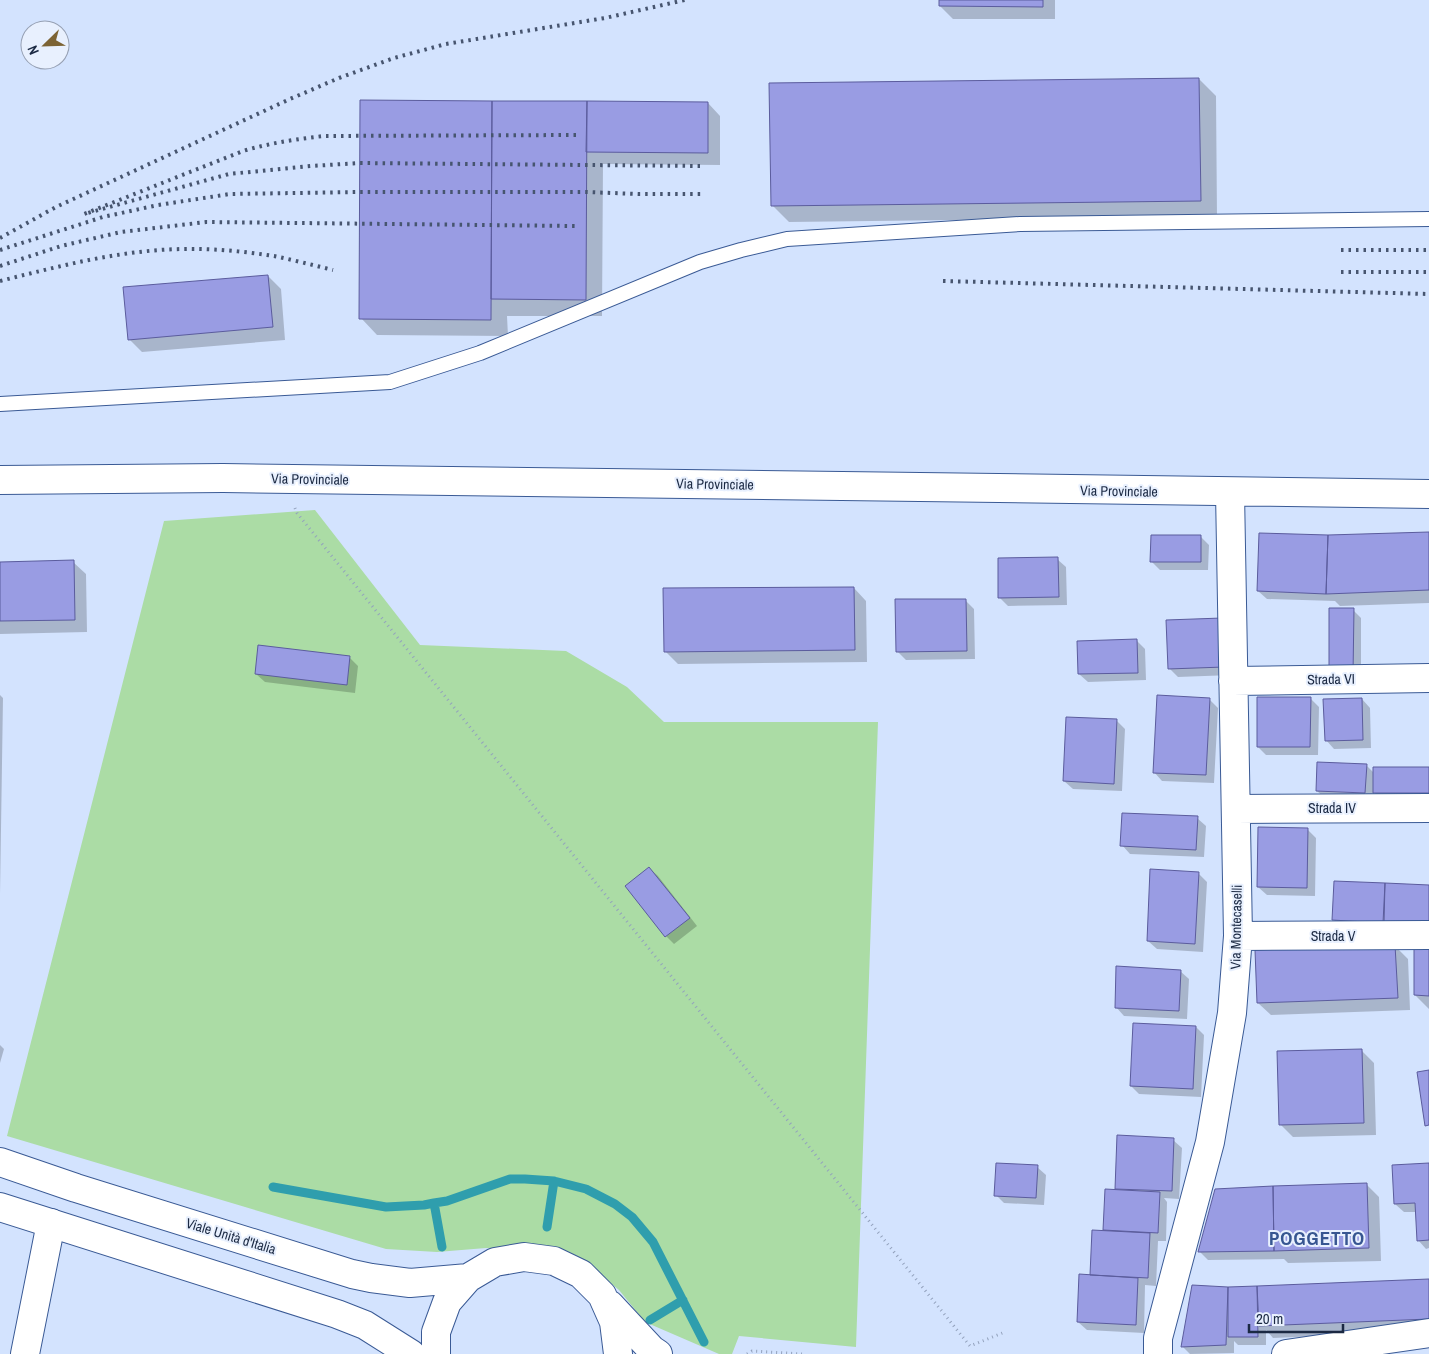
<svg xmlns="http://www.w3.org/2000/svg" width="1429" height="1354" viewBox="0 0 1429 1354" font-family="'Archivo Narrow',sans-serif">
  <rect width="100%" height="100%" fill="#d3e3fe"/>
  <path fill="#abdca5" d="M 315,510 L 420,645 L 566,651 L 627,687 L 664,722 L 878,722 L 856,1347 L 739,1336 L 732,1354 L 719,1354 L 645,1322 L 619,1290 L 587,1264 L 545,1251 L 486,1248 L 437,1252 L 386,1249 L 7,1136 L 164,521 Z"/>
  <path fill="#0003" d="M 940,0 L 1055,0 L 1055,19 L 953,19 L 940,6 Z
    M 1199,79 L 1216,96 L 1217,217 L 789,222 L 772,205 Z
    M 361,101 L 708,103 L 720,116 L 720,165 L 603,164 L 602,316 L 507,316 L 508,336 L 377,335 L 361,318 Z
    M 268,276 L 281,289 L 285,340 L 142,352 L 129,339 Z
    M 1429,533 L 1429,603 L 1340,606 L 1335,601 L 1267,599 L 1258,591 L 1329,536 Z
    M 1200,536 L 1209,545 L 1208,570 L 1160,570 L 1151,561 Z
    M 1057,559 L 1066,567 L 1067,605 L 1008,606 L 999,597 Z
    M 73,562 L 86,574 L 87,632 L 0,634 L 0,563 Z
    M 854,588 L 866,601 L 867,662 L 678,664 L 665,651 Z
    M 965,600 L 974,609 L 975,659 L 906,660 L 897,651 Z
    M 1353,610 L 1361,618 L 1361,683 L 1338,683 Z
    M 1221,619 L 1232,675 L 1178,677 L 1169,668 Z
    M 1137,641 L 1145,649 L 1146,680 L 1088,682 L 1079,674 Z
    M 349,657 L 358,666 L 355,693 L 265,682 L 256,674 Z
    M 0,695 L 3,698 L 0,895 Z
    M 1310,698 L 1319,707 L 1318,755 L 1266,755 L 1258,747 Z
    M 1209,699 L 1218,708 L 1214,783 L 1162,781 L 1154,772 Z
    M 1362,699 L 1370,708 L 1371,748 L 1334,749 L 1326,740 Z
    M 1116,720 L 1125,729 L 1122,791 L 1073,789 L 1064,781 Z
    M 1366,765 L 1374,773 L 1429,768 L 1429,800 L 1383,801 L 1374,792 L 1373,801 L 1326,799 L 1317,791 Z
    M 1197,818 L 1206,826 L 1204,857 L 1130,854 L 1122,845 Z
    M 1307,829 L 1316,838 L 1315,896 L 1267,895 L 1258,887 Z
    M 649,868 L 658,876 L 697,926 L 674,944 L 666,936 Z
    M 1198,873 L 1207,882 L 1203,952 L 1157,949 L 1148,941 Z
    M 1335,882 L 1429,886 L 1429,932 L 1342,928 L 1334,920 Z
    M 1395,946 L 1408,959 L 1410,1010 L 1271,1015 L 1258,1003 Z
    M 1429,947 L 1429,1009 L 1415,995 Z
    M 1180,971 L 1189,979 L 1187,1019 L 1124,1016 L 1116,1007 Z
    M 1196,1027 L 1204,1035 L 1201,1097 L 1139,1094 L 1131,1086 Z
    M 0,1045 L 4,1049 L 0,1063 Z
    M 1362,1051 L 1374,1063 L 1376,1135 L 1293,1137 L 1280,1124 Z
    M 1173,1140 L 1182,1148 L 1179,1199 L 1164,1198 L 1167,1202 L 1166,1241 L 1158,1241 L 1156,1286 L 1145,1285 L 1144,1333 L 1087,1330 L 1078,1322 L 1104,1232 L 1106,1191 L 1120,1191 L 1116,1188 Z
    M 1429,1164 L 1429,1248 L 1426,1249 L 1418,1240 L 1417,1212 L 1404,1212 L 1395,1204 Z
    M 1037,1167 L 1046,1175 L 1044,1205 L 1004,1203 L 996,1195 Z
    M 1367,1185 L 1379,1197 L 1381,1261 L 1288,1263 L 1284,1259 L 1208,1260 L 1200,1252 Z
    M 1429,1280 L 1429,1331 L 1273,1338 L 1266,1330 L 1266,1345 L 1238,1345 L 1234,1341 L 1234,1353 L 1190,1354 L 1183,1347 L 1193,1287 L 1257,1287 Z"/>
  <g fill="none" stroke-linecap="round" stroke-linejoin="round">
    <path stroke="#2f9ead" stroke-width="9" d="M 273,1187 L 386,1207 L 424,1205 L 434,1203 L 447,1201 L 510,1179 L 525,1179 L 554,1181 L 586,1189 L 615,1204 L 632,1217 L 653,1242 L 704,1342
      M 434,1203 L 442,1247
      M 547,1227 L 554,1181
      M 650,1320 L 683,1300"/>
  </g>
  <path fill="#999ce3" stroke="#5b5c9d" d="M 939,0 L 1043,0 L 1043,7 L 939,6 Z
    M 1199,78 L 1201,201 L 771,206 L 769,83 Z
    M 360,100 L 492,101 L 491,320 L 359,319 Z
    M 492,101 L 587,101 L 586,300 L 491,299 Z
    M 587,101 L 708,102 L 708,153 L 586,152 Z
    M 268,275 L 273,327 L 128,340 L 123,287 Z
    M 1429,532 L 1429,590 L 1326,594 L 1328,535 Z
    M 1259,533 L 1328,535 L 1326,594 L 1257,591 Z
    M 1151,535 L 1201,535 L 1201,562 L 1150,562 Z
    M 1058,557 L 1059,597 L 998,598 L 998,558 Z
    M 74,560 L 75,620 L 0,621 L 0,562 Z
    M 854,587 L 855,650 L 664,652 L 663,588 Z
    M 895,599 L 966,599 L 967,651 L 896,652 Z
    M 1329,608 L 1354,608 L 1353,675 L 1329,675 Z
    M 1222,618 L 1224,667 L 1168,669 L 1166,620 Z
    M 1137,639 L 1138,673 L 1078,674 L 1077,641 Z
    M 258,645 L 350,656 L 347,685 L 255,674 Z
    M 1157,695 L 1210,698 L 1206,775 L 1153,773 Z
    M 1257,697 L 1311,697 L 1310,747 L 1257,747 Z
    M 1362,698 L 1363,740 L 1325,741 L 1323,699 Z
    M 1066,717 L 1117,719 L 1114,784 L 1063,781 Z
    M 1317,762 L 1367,764 L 1365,793 L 1316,791 Z
    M 1373,767 L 1429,767 L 1429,793 L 1373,793 Z
    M 1122,813 L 1198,816 L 1196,850 L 1120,846 Z
    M 1258,827 L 1308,828 L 1307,888 L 1257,887 Z
    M 649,867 L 690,918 L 665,937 L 625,886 Z
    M 1150,869 L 1199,872 L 1195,944 L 1147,941 Z
    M 1334,881 L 1385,883 L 1383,923 L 1332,920 Z
    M 1385,883 L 1429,885 L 1429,925 L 1384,923 Z
    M 1395,945 L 1398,998 L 1257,1003 L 1255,950 Z
    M 1414,946 L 1429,946 L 1429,996 L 1414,995 Z
    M 1116,966 L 1181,970 L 1179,1011 L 1115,1008 Z
    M 1133,1023 L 1196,1026 L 1193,1089 L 1130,1086 Z
    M 1362,1049 L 1364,1123 L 1279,1125 L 1277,1051 Z
    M 1429,1070 L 1429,1125 L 1425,1126 L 1417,1072 Z
    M 1117,1135 L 1174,1138 L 1172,1191 L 1115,1189 Z
    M 996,1163 L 1038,1165 L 1036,1198 L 994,1196 Z
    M 1429,1163 L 1429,1240 L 1417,1241 L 1415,1203 L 1394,1204 L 1392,1165 Z
    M 1367,1183 L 1369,1248 L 1274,1251 L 1273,1186 Z
    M 1273,1186 L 1274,1251 L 1198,1252 L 1215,1189 Z
    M 1105,1189 L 1160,1192 L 1158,1233 L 1103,1230 Z
    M 1092,1230 L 1150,1233 L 1148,1278 L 1090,1275 Z
    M 1079,1274 L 1138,1278 L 1136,1325 L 1077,1322 Z
    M 1429,1279 L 1429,1319 L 1259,1326 L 1257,1286 Z
    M 1192,1285 L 1228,1287 L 1226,1345 L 1181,1347 Z
    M 1257,1286 L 1258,1337 L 1228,1337 L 1228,1287 Z"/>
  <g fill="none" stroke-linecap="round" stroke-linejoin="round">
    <g stroke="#3a5a95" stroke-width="16">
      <path id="lane" d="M 0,404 L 390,382 L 480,353 L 700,262 L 741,250 L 787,239 L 1020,224 L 1429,219"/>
    </g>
    <g stroke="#3a5a95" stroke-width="30">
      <path id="street" d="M 0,480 C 74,479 148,478 223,478 C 625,480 1027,491 1429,494
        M 1233,681 L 1429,678
        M 1236,809 L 1429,808
        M 1238,936 L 1429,935
        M 25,1354 L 51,1223
        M 1158,1354 L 1158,1338 L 1210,1142 L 1232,1013 L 1238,936 L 1230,492
        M 1286,1354 L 1429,1333"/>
    </g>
    <g stroke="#3a5a95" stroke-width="30">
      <path id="secondary" d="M 0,1162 L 76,1188 L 352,1274 L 371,1278 L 410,1283 L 468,1278
        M 0,1207 L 337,1314 L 365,1325 L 411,1354
        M 610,1305 L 652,1350 L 658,1354
        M 436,1354 L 436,1332 L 447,1302 L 468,1278 L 495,1262 L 524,1257 L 554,1261 L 581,1274 L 602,1295 L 614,1322 L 618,1354"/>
    </g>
    <path stroke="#93a2bd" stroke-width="3" stroke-dasharray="1 4" stroke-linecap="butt" d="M 295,508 L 297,513 L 970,1346 L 1005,1332
      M 747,1354 L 752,1351 L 802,1354"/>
    <use href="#lane" stroke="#fff" stroke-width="14"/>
    <use href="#street" stroke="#fff" stroke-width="28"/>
    <use href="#secondary" stroke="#fff" stroke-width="28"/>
    <path stroke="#47556f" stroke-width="4" stroke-dasharray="2.5 5" stroke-linecap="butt" d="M 576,135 L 324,136 C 297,139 270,143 243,151 L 84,214 L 229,174 L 311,166 L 360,163 L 700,166
      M 0,238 L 56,207 L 290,99 L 339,78 L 394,58 L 446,44 L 605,18 L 685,0
      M 0,250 L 103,217 L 158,205 L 230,194 L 360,192 L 586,192 L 639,194 L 701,194
      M 1341,250 L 1429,250
      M 0,266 L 61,246 L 121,232 L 206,222 L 575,226
      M 1341,272 L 1429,272
      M 0,281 C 64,265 128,248 194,249 C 220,249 248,252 274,256 C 293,260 313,265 333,270
      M 943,281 L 1429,294"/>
  </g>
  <g text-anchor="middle" stroke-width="4" stroke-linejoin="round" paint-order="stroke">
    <g font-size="14" fill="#1b2943" stroke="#e8f0fe">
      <text transform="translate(310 479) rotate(1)" y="5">Via Provinciale</text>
      <text transform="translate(715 484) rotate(1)" y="5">Via Provinciale</text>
      <text transform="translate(1119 491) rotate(1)" y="5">Via Provinciale</text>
      <text transform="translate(1331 679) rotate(-1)" y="5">Strada VI</text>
      <text x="1332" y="813">Strada IV</text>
      <text transform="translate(1236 927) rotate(-89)" y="5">Via Montecaselli</text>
      <text x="1333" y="941">Strada V</text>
      <text transform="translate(231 1236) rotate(17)" y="5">Viale Unità d'Italia</text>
    </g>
    <g font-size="19" font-weight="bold" letter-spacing="1" fill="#375691" stroke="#e8f0fe">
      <text x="1317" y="1245">POGGETTO</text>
    </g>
  </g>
  <g transform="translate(45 45) rotate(247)"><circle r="24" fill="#e8f0fe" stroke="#96a0b3"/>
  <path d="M0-4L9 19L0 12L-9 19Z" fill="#7c6334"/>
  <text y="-8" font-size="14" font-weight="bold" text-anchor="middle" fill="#1b2943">N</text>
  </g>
  <path d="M1249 1324v8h94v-8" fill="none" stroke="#1b2943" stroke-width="2.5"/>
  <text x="1256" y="1324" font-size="15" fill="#1b2943" stroke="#e8f0fe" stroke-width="4" paint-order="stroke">20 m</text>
</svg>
